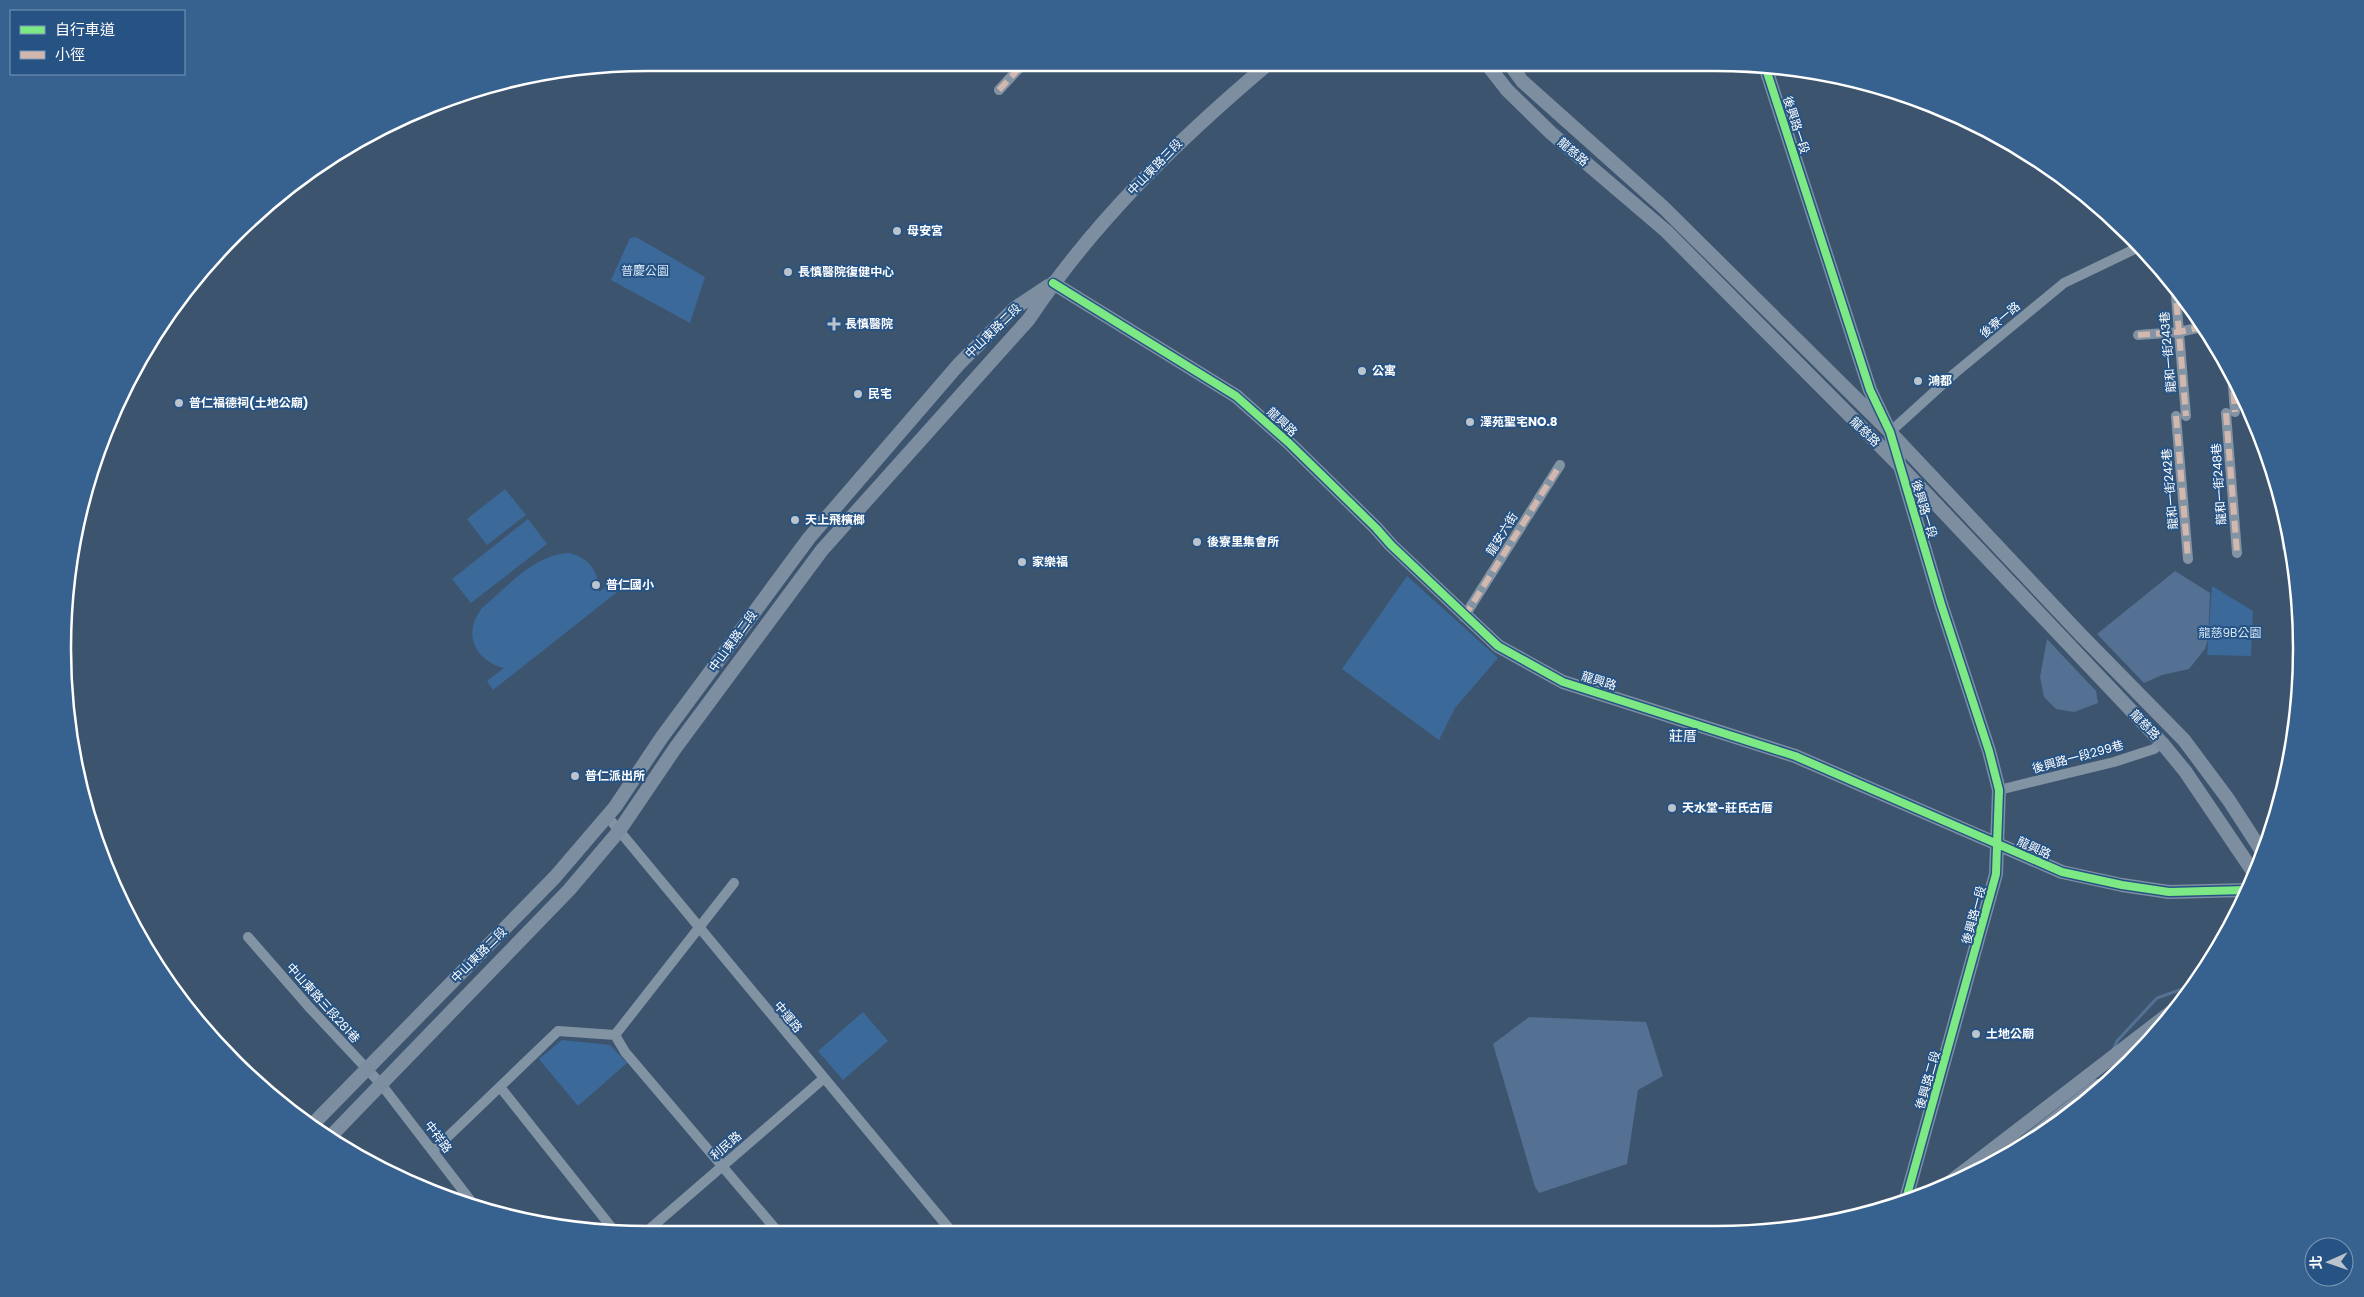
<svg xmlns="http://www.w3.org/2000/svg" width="2364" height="1297" viewBox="0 0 2364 1297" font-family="Poppins,'Noto Sans TC',sans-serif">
  <rect width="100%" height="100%" fill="#3c546e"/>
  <path fill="#3b6a9a" d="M 636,237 L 705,277 L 690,323 L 611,280 L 630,238 Z
    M 505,489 L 526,515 L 487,545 L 467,519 Z
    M 528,519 L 547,544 L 471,603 L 452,579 Z
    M 569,553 C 590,558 599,572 599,592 L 620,577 L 626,585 L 493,690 L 487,681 L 504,668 C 475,660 462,634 482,608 C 507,587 535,554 569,553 Z
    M 1407,576 L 1498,658 L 1455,708 L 1439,740 L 1342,669 Z
    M 2212,586 L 2253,611 L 2251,656 L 2207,655 Z
    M 863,1012 L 888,1041 L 843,1080 L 818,1051 Z
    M 562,1040 L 610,1045 L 627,1063 L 578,1106 L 539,1059 Z"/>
  <path fill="#547193" d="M 2175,571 L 2210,593 L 2208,639 L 2205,649 L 2189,669 L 2162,675 L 2144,683 L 2097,634 Z
    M 2047,639 L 2096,691 L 2098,703 L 2074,712 L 2056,709 L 2044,697 L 2040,677 Z
    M 1529,1017 L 1646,1022 L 1663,1076 L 1638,1090 L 1627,1164 L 1539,1193 L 1535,1187 L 1493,1044 Z"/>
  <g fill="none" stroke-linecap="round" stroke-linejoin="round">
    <path stroke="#547193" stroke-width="3" d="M 2113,1050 L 2117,1041 L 2157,998 L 2191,986"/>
    <path stroke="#8293a4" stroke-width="10" d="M 999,90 L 1024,63
      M 2175,285 L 2186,416
      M 2138,335 L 2179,332 L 2202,327
      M 2232,374 L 2235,412
      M 2226,413 L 2237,553
      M 2176,416 L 2188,559
      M 1890,432 L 1955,373 L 2064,283 L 2139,247
      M 2285,516 L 2287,547
      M 1464,617 L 1560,465
      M 1999,790 L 2114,762 L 2154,749 L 2162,743
      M 607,816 L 952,1232
      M 248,937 L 309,1007 L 381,1084 L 474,1205
      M 615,1035 L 625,1052 L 779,1233
      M 500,1087 L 616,1233
      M 433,1151 L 558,1031 L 615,1035 L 734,883
      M 645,1233 L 823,1079"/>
    <path stroke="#7d8ea1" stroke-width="14" d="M 1486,63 L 1507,90 L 1551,133 L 1666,231 L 1899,465 L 2162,743 L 2185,771 L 2254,873
      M 1509,63 L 1522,81 L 1663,207 L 1890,432 L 2081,635 L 2184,740 L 2228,799 L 2263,853
      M 1765,66 L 1870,390 L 1890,432 L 1941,604 L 1989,751 L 1999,790 L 1996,874 L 1906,1199
      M 1053,283 L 1236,396 L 1288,442 L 1376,528 L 1391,545 L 1498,646 L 1563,682 L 1795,756 L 2062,872 L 2122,885 L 2169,892 L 2246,890
      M 311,1126 L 555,877 L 615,807 L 662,737 L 809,538 L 959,364 L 1015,308 L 1048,286
      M 329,1138 L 569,890 L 619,831 L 676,747 L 822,550 L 1029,319 C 1094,221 1180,138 1269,63
      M 2017,1149 L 2098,1086
      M 1941,1189 L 2175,1009"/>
    <path stroke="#d1b7ad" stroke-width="6" stroke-dasharray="12 6" stroke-linecap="butt" d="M 999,90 L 1024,63
      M 2175,285 L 2186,416
      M 2138,335 L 2179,332 L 2202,327
      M 2232,374 L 2235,412
      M 2226,413 L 2237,553
      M 2176,416 L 2188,559
      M 2285,516 L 2287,547
      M 1464,617 L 1560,465"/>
    <g stroke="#265384" stroke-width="11">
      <path id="cycleway" d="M 1765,66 L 1870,390 L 1890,432 L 1941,604 L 1989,751 L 1999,790 L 1996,874 L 1906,1199
        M 1053,283 L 1236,396 L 1288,442 L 1376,528 L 1391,545 L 1498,646 L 1563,682 L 1795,756 L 2062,872 L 2122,885 L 2169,892 L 2246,890"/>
    </g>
    <use href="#cycleway" stroke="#7ce984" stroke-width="8"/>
  </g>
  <g fill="#bbc3cc" stroke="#265384" stroke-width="2">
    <circle cx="897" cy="231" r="5"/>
    <circle cx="788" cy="272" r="5"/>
    <path d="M831.5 316.5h5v5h5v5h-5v5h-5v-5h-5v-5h5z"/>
    <circle cx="1362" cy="371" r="5"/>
    <circle cx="1918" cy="381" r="5"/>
    <circle cx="858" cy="394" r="5"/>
    <circle cx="179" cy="403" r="5"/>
    <circle cx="1470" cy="422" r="5"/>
    <circle cx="795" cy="520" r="5"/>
    <circle cx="1197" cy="542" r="5"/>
    <circle cx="1022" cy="562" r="5"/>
    <circle cx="596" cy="585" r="5"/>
    <circle cx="575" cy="776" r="5"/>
    <circle cx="1672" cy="808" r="5"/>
    <circle cx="1976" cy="1034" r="5"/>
  </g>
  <g text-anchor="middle" stroke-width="4" stroke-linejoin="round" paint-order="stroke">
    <g font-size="12" fill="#fff" stroke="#265384">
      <text transform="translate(1796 125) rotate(72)" y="4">後興路一段</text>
      <text transform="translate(1573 152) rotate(40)" y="4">龍慈路</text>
      <text transform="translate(1155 167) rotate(-46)" y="4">中山東路三段</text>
      <text transform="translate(2000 320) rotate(-40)" y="4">後寮一路</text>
      <text transform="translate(993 331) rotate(-44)" y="4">中山東路二段</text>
      <text transform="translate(2168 352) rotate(-95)" y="4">龍和一街243巷</text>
      <text transform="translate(1282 422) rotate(43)" y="4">龍興路</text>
      <text transform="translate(1865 432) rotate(44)" y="4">龍慈路</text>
      <text transform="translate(2219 484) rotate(-94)" y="4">龍和一街248巷</text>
      <text transform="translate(2170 489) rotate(-95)" y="4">龍和一街242巷</text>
      <text transform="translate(1924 509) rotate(73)" y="4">後興路一段</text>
      <text transform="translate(1502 534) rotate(-58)" y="4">龍安六街</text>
      <text transform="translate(733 641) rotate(-54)" y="4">中山東路二段</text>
      <text transform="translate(1599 681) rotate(17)" y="4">龍興路</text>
      <text transform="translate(2145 725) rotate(46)" y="4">龍慈路</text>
      <text transform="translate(2078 757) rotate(-15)" y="4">後興路一段299巷</text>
      <text transform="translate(2034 848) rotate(24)" y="4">龍興路</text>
      <text transform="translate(1974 915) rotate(-75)" y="4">後興路一段</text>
      <text transform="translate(479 955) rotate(-45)" y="4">中山東路二段</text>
      <text transform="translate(323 1003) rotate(48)" y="4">中山東路三段281巷</text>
      <text transform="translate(788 1017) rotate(50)" y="4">中運路</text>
      <text transform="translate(1928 1080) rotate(-74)" y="4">後興路二段</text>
      <text transform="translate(438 1137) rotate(53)" y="4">中祥路</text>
      <text transform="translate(726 1146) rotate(-41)" y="4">利民路</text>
    </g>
    <g font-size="12" font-weight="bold" fill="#fff" stroke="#265384" text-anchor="start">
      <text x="907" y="235">母安宮</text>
      <text x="798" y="276">長慎醫院復健中心</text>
      <text x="845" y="328">長慎醫院</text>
      <text x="1372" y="375">公寓</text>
      <text x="1928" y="385">鴻都</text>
      <text x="868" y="398">民宅</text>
      <text x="189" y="407">普仁福德祠(土地公廟)</text>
      <text x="1480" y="426">澤苑聖宅NO.8</text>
      <text x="805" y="524">天上飛檳榔</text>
      <text x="1207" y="546">後寮里集會所</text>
      <text x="1032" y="566">家樂福</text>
      <text x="606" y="589">普仁國小</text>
      <text x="585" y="780">普仁派出所</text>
      <text x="1682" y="812">天水堂-莊氏古厝</text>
      <text x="1986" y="1038">土地公廟</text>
    </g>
    <g font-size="12" fill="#d4e5f6" stroke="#265384">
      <text x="645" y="275">普慶公園</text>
      <text x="2230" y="637">龍慈9B公園</text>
    </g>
    <g font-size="14" fill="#fff" stroke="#265384">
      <text x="1683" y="741">莊厝</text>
    </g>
  </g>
  <path d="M0 0H2364V1297H0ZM648 71H1716A577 577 0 0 1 2293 648V649A577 577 0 0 1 1716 1226H648A577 577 0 0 1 71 649V648A577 577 0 0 1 648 71Z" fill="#37618e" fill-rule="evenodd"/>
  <path fill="none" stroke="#fff" stroke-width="2.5" d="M648 71H1716A577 577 0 0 1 2293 648V649A577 577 0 0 1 1716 1226H648A577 577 0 0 1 71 649V648A577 577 0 0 1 648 71Z"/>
  <rect x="10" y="10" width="175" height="65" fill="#265384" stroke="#7d98b5"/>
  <rect x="20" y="26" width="25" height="8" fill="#7ce984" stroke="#7d98b5"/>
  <text x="55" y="35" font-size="15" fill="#ffffff">自行車道</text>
  <rect x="20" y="51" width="25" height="8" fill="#d1b7ad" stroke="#7d98b5"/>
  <text x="55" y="60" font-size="15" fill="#ffffff">小徑</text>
  <g transform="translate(2329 1262) rotate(268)"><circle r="24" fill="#265384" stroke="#7d98b5"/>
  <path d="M0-4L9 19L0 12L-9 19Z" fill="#bbc3cc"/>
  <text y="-8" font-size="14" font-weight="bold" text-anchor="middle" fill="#ffffff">北</text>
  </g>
</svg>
